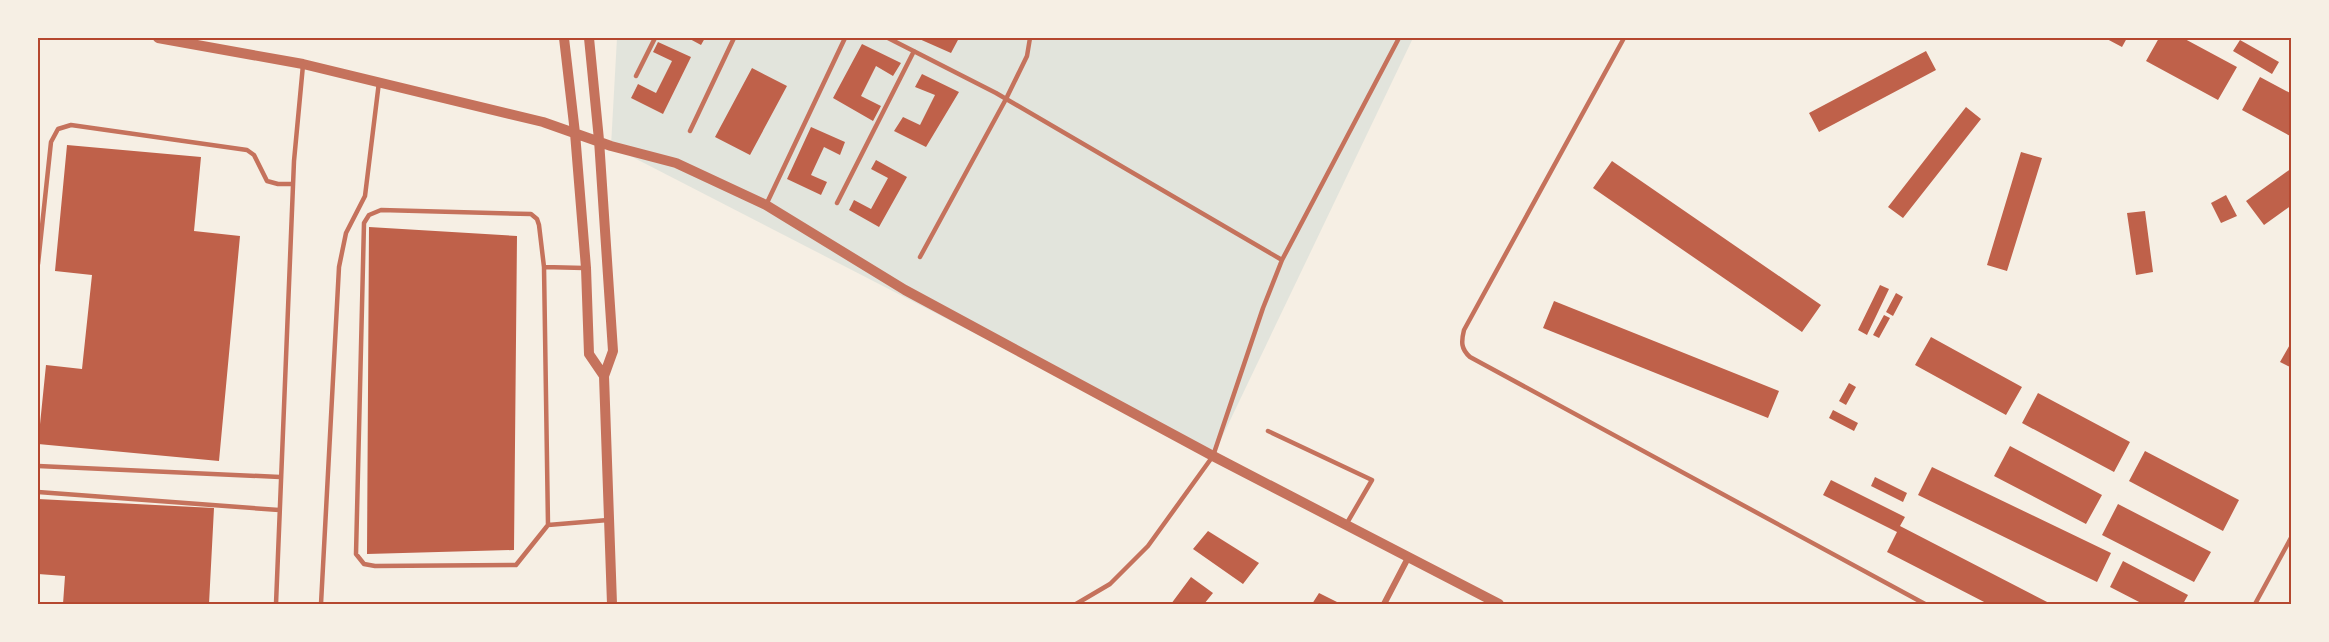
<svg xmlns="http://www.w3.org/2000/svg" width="2329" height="642" viewBox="0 0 2329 642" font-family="'Work Sans',sans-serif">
  <rect width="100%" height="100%" fill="#f6efe4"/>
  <path fill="#e2e4dc" d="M 617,38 L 1413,38 L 1213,456 L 611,146 Z"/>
  <path fill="#bf614a" d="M 688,38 L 705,38 L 701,45 Z
    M 917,38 L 959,38 L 951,53 Z
    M 2105,38 L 2127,38 L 2122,47 Z
    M 2159,38 L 2183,38 L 2237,67 L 2218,100 L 2146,61 Z
    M 2240,40 L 2279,62 L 2272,74 L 2233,51 Z
    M 658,42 L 691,57 L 663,114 L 631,98 L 638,84 L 656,93 L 672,61 L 653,52 Z
    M 862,44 L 901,63 L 893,76 L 876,66 L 861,96 L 881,106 L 873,121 L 833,98 Z
    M 1926,51 L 1936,70 L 1819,132 L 1809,113 Z
    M 752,68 L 787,86 L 750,155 L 715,137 Z
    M 922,74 L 959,92 L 926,147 L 894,131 L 903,117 L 920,125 L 935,95 L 915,87 Z
    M 2260,77 L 2292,94 L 2292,137 L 2242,110 Z
    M 1966,107 L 1981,119 L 1903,218 L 1888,207 Z
    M 811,127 L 845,142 L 840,155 L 824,147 L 811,175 L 827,182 L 821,195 L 787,179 Z
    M 67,145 L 201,157 L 194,231 L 240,236 L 219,461 L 38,444 L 46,365 L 82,369 L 92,275 L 55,271 Z
    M 2021,152 L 2042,158 L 2007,271 L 1987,265 Z
    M 876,160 L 907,177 L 879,227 L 849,210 L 854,200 L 871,209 L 888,178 L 871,169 Z
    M 1612,161 L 1821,305 L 1802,332 L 1593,188 Z
    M 2292,168 L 2292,205 L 2264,225 L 2246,201 Z
    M 2226,195 L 2237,216 L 2221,223 L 2211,203 Z
    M 2145,211 L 2153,272 L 2136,275 L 2127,213 Z
    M 369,227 L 517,236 L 514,550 L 367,554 Z
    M 1880,285 L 1889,289 L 1867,335 L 1858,330 Z
    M 1896,293 L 1903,297 L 1893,316 L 1886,312 Z
    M 1554,301 L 1779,391 L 1768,418 L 1543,328 Z
    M 1884,315 L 1890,318 L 1879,338 L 1873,335 Z
    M 1931,337 L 2022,387 L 2006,415 L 1915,365 Z
    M 2292,341 L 2292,368 L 2280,362 Z
    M 1849,383 L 1856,387 L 1846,405 L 1839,401 Z
    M 2038,393 L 2130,442 L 2114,472 L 2022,423 Z
    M 1833,410 L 1858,423 L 1854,431 L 1829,418 Z
    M 2010,446 L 2102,495 L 2086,524 L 1994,476 Z
    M 2145,451 L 2239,500 L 2223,531 L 2129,481 Z
    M 1932,467 L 2111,553 L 2097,582 L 1918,495 Z
    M 1875,477 L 1907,493 L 1903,502 L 1871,486 Z
    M 1831,480 L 1905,517 L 1900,526 L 2051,604 L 1988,604 L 1887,552 L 1897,532 L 1823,495 Z
    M 38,499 L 214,508 L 209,604 L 63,604 L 65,576 L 38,574 Z
    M 2118,504 L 2211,552 L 2194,582 L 2102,535 Z
    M 1208,531 L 1259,563 L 1243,584 L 1193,549 Z
    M 2123,561 L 2188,595 L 2183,604 L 2143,604 L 2110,587 Z
    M 1191,577 L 1213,593 L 1204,604 L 1171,604 Z
    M 1319,593 L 1341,604 L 1312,604 Z"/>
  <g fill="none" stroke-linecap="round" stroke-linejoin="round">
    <path stroke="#c5725c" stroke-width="4.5" d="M 888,38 L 996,93 L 1282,260
      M 1624,38 L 1464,330 C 1461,342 1461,349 1470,357 L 1925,604
      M 636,76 L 655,38
      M 690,131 L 734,38
      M 837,203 L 914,51
      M 766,205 L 845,38
      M 920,257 L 1006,99 L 1027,56 L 1030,38
      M 38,264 L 51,142 L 58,129 L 71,125 L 247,150 L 254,155 L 267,181 L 278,184 L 293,184
      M 544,267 L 539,225 L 537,219 L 531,214 L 381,210 L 369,215 L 364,223 L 356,554 L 364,564 L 375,566 L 516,565 L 548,525 L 544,267 L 584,268
      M 1268,431 L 1372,480 L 1347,523
      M 38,466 L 280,477
      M 38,492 L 279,510
      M 548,525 L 608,520
      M 276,604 L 294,161 L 303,65
      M 321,604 L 339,267 L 346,233 L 365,196 L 379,82
      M 1076,604 L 1110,584 L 1148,546 L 1213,456 L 1263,308 L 1282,260 L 1399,38
      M 2255,604 L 2292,536"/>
    <path stroke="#c5725c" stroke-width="6" d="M 1384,604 L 1408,558"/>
    <path stroke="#c5725c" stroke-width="10" d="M 158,38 L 303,64 L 543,122 L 611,146 L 676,163 L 766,205 L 905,290 L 1213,456 L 1499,604
      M 564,38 L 575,133 L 586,268 L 589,354 L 604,376
      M 589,38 L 599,140 L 613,351 L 604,376 L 612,604"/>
  </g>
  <rect width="2329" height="642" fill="none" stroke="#f6efe4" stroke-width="78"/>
  <rect x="39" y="39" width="2251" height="564" fill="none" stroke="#b5482f" stroke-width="2"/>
</svg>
